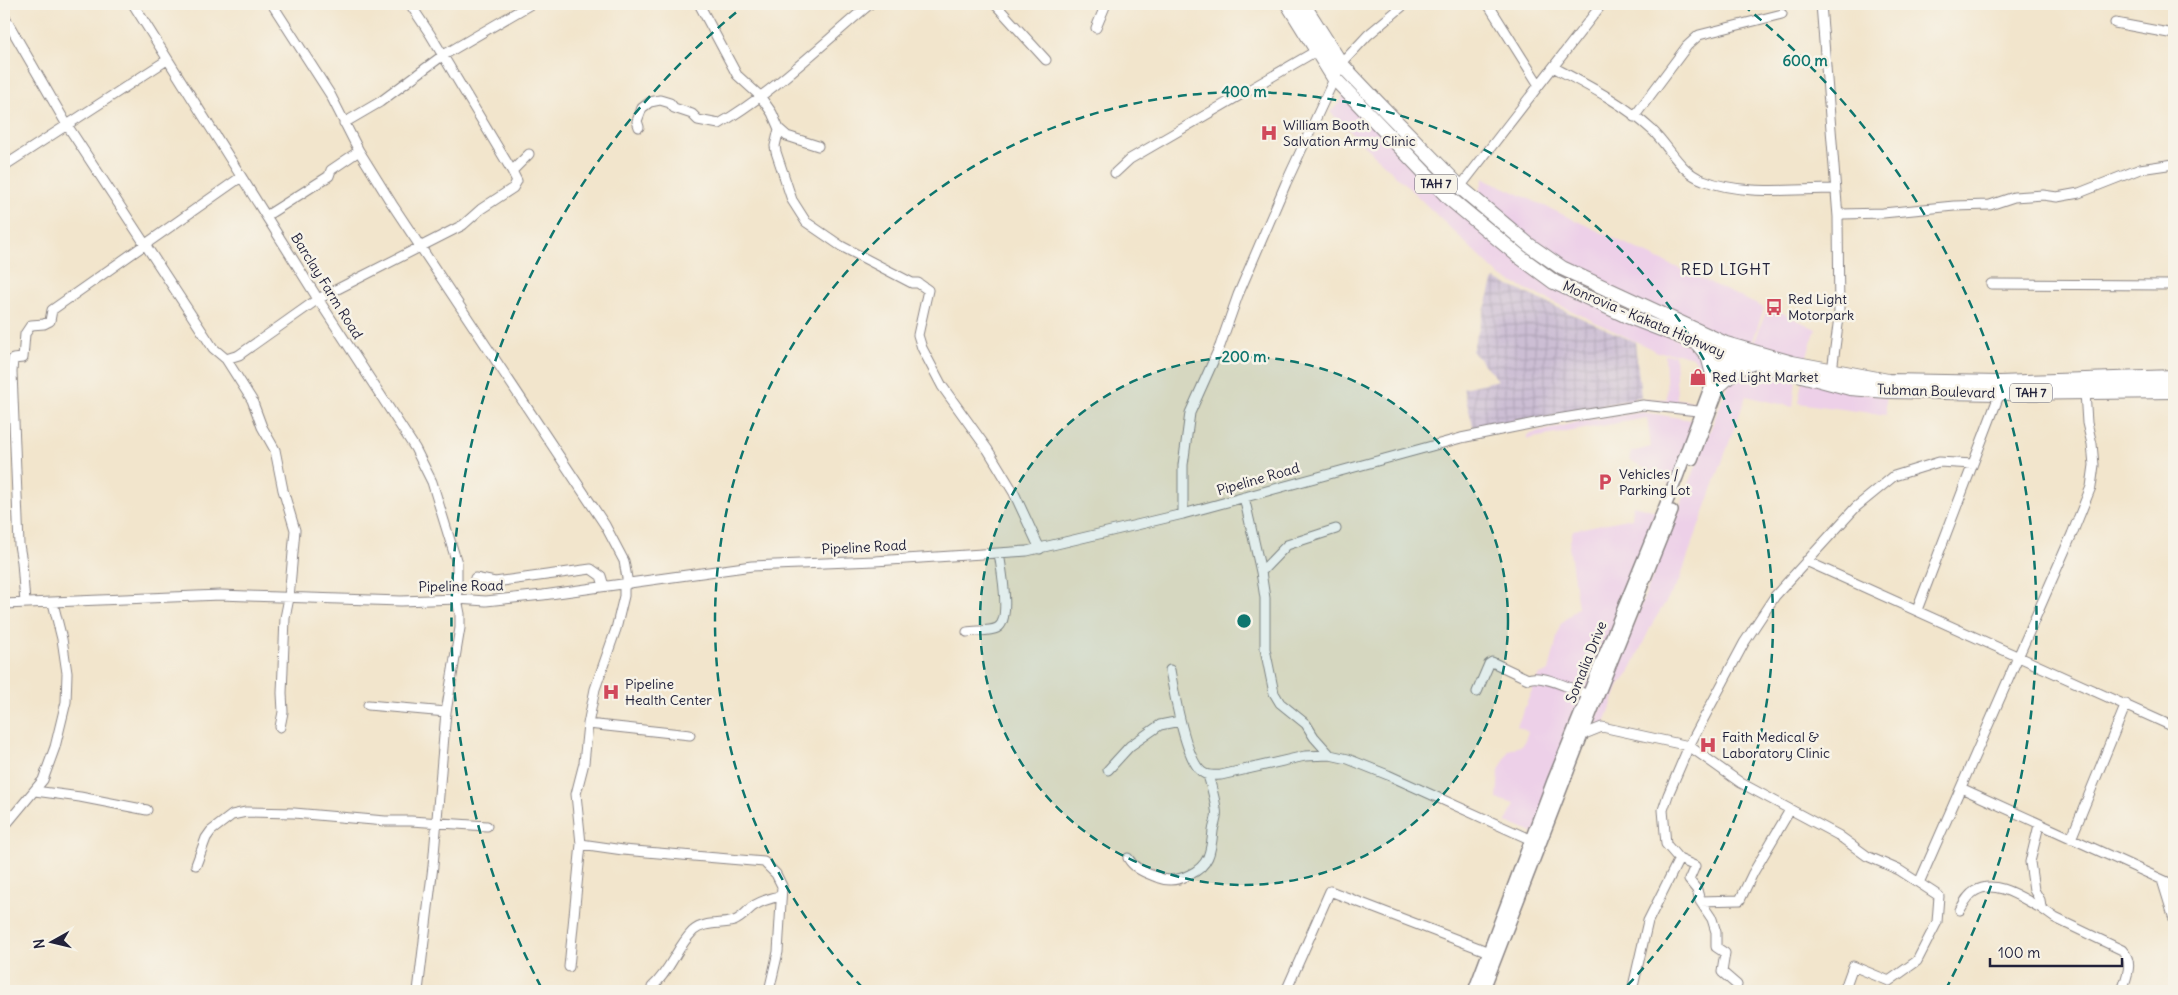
<svg xmlns="http://www.w3.org/2000/svg" width="2178" height="995" viewBox="0 0 2178 995" font-family="Delius,sans-serif">
  <defs>
    <pattern id="industrial-grid" width="8" height="8" patternUnits="userSpaceOnUse" patternTransform="scale(1.25)"><rect width="8" height="8" fill="#ccbed4"/><path d="M0 4h8M4 0v8" fill="none" stroke="#afa3b7"/></pattern>
  </defs>
  <rect width="100%" height="100%" fill="#f7f3e8"/>
  <filter id="ink" filterUnits="userSpaceOnUse"><feTurbulence type="fractalNoise" baseFrequency=".02" numOctaves="2"/><feDisplacementMap in="SourceGraphic" scale="10" xChannelSelector="R" yChannelSelector="G"/><feConvolveMatrix kernelMatrix="1 2 1 2 8 2 1 2 1" color-interpolation-filters="sRGB"/></filter>
  <filter id="wash" filterUnits="userSpaceOnUse"><feTurbulence type="fractalNoise" baseFrequency=".0096" numOctaves="4" result="noise"/><feDisplacementMap in="SourceGraphic" scale="20" xChannelSelector="R" yChannelSelector="G"/><feGaussianBlur stdDeviation="1.12" result="paint"/><feColorMatrix in="noise" values="0 0 0 0 0 0 0 0 0 0 0 0 0 0 0 0 0 1.4 0 .05"/><feComposite in="paint" operator="in"/></filter>
  <g filter="url(#wash)">
    <rect width="100%" height="100%" fill="#f2e5cc"/>
    <path fill="#edd0e8" d="M 1345,76 L 1531,267 L 1708,355 L 1713,378 L 1707,378 L 1693,357 L 1677,353 L 1660,353 L 1501,277 L 1330,112 L 1342,100 Z
      M 1484,178 L 1764,308 L 1751,347 L 1567,278 L 1474,207 Z
      M 1768,306 L 1816,329 L 1806,358 L 1754,344 Z
      M 1675,354 L 1677,399 L 1708,404 L 1705,415 L 1642,406 L 1496,430 L 1633,400 L 1667,399 L 1665,355 Z
      M 1736,365 L 1796,379 L 1793,407 L 1746,396 L 1679,581 L 1652,624 L 1628,675 L 1619,684 L 1604,726 L 1595,722 Z
      M 1802,381 L 1886,397 L 1886,415 L 1798,403 Z
      M 1643,412 L 1703,422 L 1677,488 L 1629,459 L 1631,452 L 1651,447 L 1647,418 L 1527,439 L 1527,435 L 1581,421 Z
      M 1633,505 L 1664,513 L 1536,834 L 1506,822 L 1515,804 L 1497,799 L 1499,770 L 1509,750 L 1523,745 L 1528,732 L 1517,726 L 1538,676 L 1549,671 L 1560,625 L 1578,607 L 1569,546 L 1573,530 L 1632,518 Z"/>
    <path fill="url(#industrial-grid)" d="M 1494,279 L 1635,342 L 1641,397 L 1475,433 L 1463,388 L 1498,380 L 1472,351 Z"/>
  </g>
  <g filter="url(#ink)">
    <g fill="none" stroke-linecap="round" stroke-linejoin="round">
      <g stroke="#8a8484" stroke-width="11">
        <path id="minor" d="M 133,4 L 318,299 L 415,448 L 432,482 L 457,563 L 457,599 L 460,614 L 460,628 L 446,712 L 433,866 L 418,991
          M 410,4 L 430,34 L 512,171
          M 699,4 L 737,75 L 760,96 L 772,113 L 779,129 L 787,136 L 818,146
          M 995,4 L 1046,60
          M 1488,4 L 1539,85
          M 1821,4 L 1838,217 L 1839,317 L 1832,371
          M 4,16 L 67,125 L 213,348 L 226,359 L 239,355 L 318,299 L 463,225 L 481,209 L 513,188 L 517,181 L 512,171 L 529,154
          M 2115,23 L 2174,34
          M 1096,28 L 1106,4
          M 1553,67 C 1587,85 1623,103 1652,130 C 1669,146 1680,172 1703,180 C 1743,196 1792,189 1835,189
          M 1634,117 L 1687,46 L 1699,35 L 1782,14
          M 344,123 L 380,102 L 442,56 L 531,4
          M 639,127 L 637,121 L 642,108 L 650,102 L 660,100 L 670,103 L 674,108 L 692,114 L 698,120 L 719,124 C 773,93 822,44 870,4
          M 779,129 L 775,146 L 776,152 L 792,200 L 806,222 L 841,246 L 912,283 L 918,283 L 928,290 L 918,335 L 922,348 L 942,386 L 988,450 L 1014,493 L 1040,549
          M 359,151 L 392,204 L 605,525 L 624,561 L 628,584
          M 4,166 L 167,60
          M 1115,173 L 1130,159 L 1316,51
          M 1460,187 L 1602,4
          M 266,216 L 329,176 L 331,170 L 359,151 L 330,94 L 272,4
          M 1838,217 L 1842,214 L 1883,213 L 1954,206 L 1990,205 L 2014,197 L 2043,195 L 2057,197 L 2079,193 L 2140,169 L 2174,164
          M 1991,284 L 2174,285
          M 226,359 L 252,400 L 262,427 L 275,450 L 283,490 L 295,530 L 289,598 L 285,618 L 282,693 L 283,712 L 280,727
          M 1244,497 L 1261,572 L 1265,598 L 1265,649 L 1274,693 L 1280,703 L 1306,724 L 1314,737 L 1330,755
          M 1183,514 L 1183,465 L 1190,413 L 1220,346 L 1238,295 L 1286,183 L 1341,64 L 1368,35 L 1405,4
          M 1806,561 L 2174,727
          M 1261,572 L 1287,545 L 1336,529
          M 475,578 L 495,582 L 591,569 L 601,576 L 604,586
          M 624,584 L 624,596 L 616,629 L 595,689 L 588,724 L 584,763 L 576,794 L 581,844 L 623,850 L 764,862 L 776,874 L 782,886 L 778,952 L 769,991
          M 25,603 L 22,562 L 19,545 L 12,372 L 13,359 L 23,358 L 25,334 L 31,325 L 44,324 L 50,321 L 52,310 L 241,177
          M 4,604 L 220,595 L 401,601 L 457,599 L 486,601 L 543,595 L 752,566 L 875,561 L 1027,551 L 1183,514 L 1461,438 L 1545,421 L 1643,405 L 1707,412
          M 1917,610 L 2000,393
          M 967,632 C 976,630 989,632 997,628 C 1012,621 1001,567 999,553
          M 1170,670 C 1174,692 1185,759 1202,772 C 1208,777 1215,775 1221,775 L 1305,756 L 1330,755 L 1348,759 L 1388,775 L 1536,842
          M 1477,692 L 1489,664 L 1492,662 L 1528,679 C 1541,673 1574,690 1588,695
          M 368,705 L 446,712
          M 588,724 L 690,735
          M 1582,735 L 1602,727 L 1689,746 L 1741,783 L 1838,835 L 1867,856 L 1899,870 L 1939,896 L 1937,922 L 1917,961 L 1889,981 L 1853,966 L 1844,991
          M 1108,770 L 1130,746 L 1160,725 L 1180,721
          M 1961,788 L 2174,885
          M 35,791 L 80,797 L 147,810
          M 2039,825 L 2030,862 L 2034,890 L 2040,900 L 2041,908 L 2055,918 L 2122,950 C 2134,963 2127,975 2122,991
          M 4,827 L 43,780 L 55,747 L 66,702 L 67,673 L 62,639 L 53,603
          M 2071,839 L 2126,704
          M 1128,858 C 1135,870 1147,873 1159,878 C 1170,882 1179,880 1189,875 C 1209,866 1211,852 1213,831 C 1214,823 1218,818 1216,809 C 1215,798 1211,786 1208,775
          M 1679,859 L 1695,866 L 1689,880 L 1697,890 L 1700,901 L 1712,919 L 1716,932 L 1716,947 L 1725,953 L 1722,972 L 1737,985
          M 196,865 L 206,838 L 211,831 L 232,815 L 246,812 L 294,813 L 385,821 L 411,821 L 487,826
          M 2162,880 L 2174,919
          M 1919,883 L 2072,534 L 2091,487 L 2094,465 L 2092,444 L 2087,423 L 2085,392
          M 1700,901 L 1740,900 L 1753,873 L 1790,810
          M 1960,910 C 1964,903 1968,895 1975,891 C 1996,878 2023,899 2041,908
          M 569,967 L 581,844
          M 652,987 C 671,970 676,948 693,931 C 704,921 721,925 734,921 C 742,918 746,912 752,907 C 760,901 771,898 781,896
          M 1286,991 L 1330,891 L 1489,952
          M 1632,991 L 1648,921 L 1679,859 L 1666,844 L 1663,810 L 1668,795 L 1689,746 L 1744,643 L 1775,596 L 1856,507 L 1894,476 L 1939,462 L 1973,464"/>
      </g>
      <g stroke="#8a8484" stroke-width="14">
        <path id="major" d="M 1692,459 L 1734,348
          M 1474,991 L 1553,781 L 1677,477 L 1726,345
          M 1483,991 L 1582,735 L 1672,511"/>
      </g>
      <g stroke="#8a8484" stroke-width="16">
        <path id="highway" d="M 1288,4 L 1334,78 L 1449,198 L 1520,257 L 1554,282 L 1627,316 L 1731,356 L 1850,388 L 1888,391 L 2000,393 L 2174,391
          M 1303,4 L 1341,64 L 1377,102 L 1460,187 L 1529,245 L 1562,268 L 1726,344 L 1792,363 L 1888,381 L 2000,383 L 2174,377
          M 1697,343 L 1708,356 L 1714,378
          M 1722,383 L 1737,369 L 1754,362"/>
      </g>
      <use href="#minor" stroke="#fff" stroke-width="9"/>
      <use href="#major" stroke="#fff" stroke-width="11"/>
      <use href="#highway" stroke="#fff" stroke-width="14"/>
    </g>
  </g>
  <circle cx="1244" cy="621" r="264" fill="#0f766e" fill-opacity=".12"/>
  <g fill="none" stroke="#0f766e" stroke-width="2.5" stroke-dasharray="9 6">
    <circle cx="1244" cy="621" r="264"/>
    <path d="M863 988A529 529 0 1 1 1625 988"/>
    <path d="M541 987A793 793 0 0 1 745 5M1743 5A793 793 0 0 1 1947 987"/>
  </g>
  <defs>
    <g id="hospital-bare" transform="scale(1.35)"><path d="M-5-5h3v3.5h4V-5h3V5h-3V1.5h-4V5h-3Z" fill="#d1495b" stroke="#f7f3e8" stroke-width="2.5" paint-order="stroke"/></g>
    <g id="bus-bare" transform="scale(1.35)"><path d="M-5-6H5V4H4V6H2V4H-2V6H-4V4H-5ZM-3.5-4V0h7V-4ZM-3.5 1.2v1.5H-2V1.2ZM2 1.2v1.5H3.5V1.2Z" fill="#d1495b" stroke="#f7f3e8" stroke-width="2.5" paint-order="stroke"/></g>
    <g id="shop-bare" transform="scale(1.35)"><path d="M-5-2.5h2.3a2.7 3.5 0 0 1 5.4 0H5L5.5 6h-11ZM-1.5-2.5h3a1.5 2.3 0 0 0-3 0Z" fill="#d1495b" stroke="#f7f3e8" stroke-width="2.5" paint-order="stroke"/></g>
    <g id="parking-bare" transform="scale(1.35)"><path d="M-3.5-5.5H1a3.5 3.5 0 0 1 0 7H-1V5.5H-3.5ZM-1-3.4V-.6H.8a1.4 1.4 0 0 0 0-2.8Z" fill="#d1495b" stroke="#f7f3e8" stroke-width="2.5" paint-order="stroke"/></g>
  </defs>
  <g fill-rule="evenodd">
    <use href="#hospital-bare" x="1269" y="133"/>
    <use href="#bus-bare" x="1774" y="307"/>
    <use href="#shop-bare" x="1698" y="377"/>
    <use href="#parking-bare" x="1605" y="482"/>
    <use href="#hospital-bare" x="611" y="692"/>
    <use href="#hospital-bare" x="1708" y="745"/>
  </g>
  <g text-anchor="middle" stroke-width="5" stroke-linejoin="round" paint-order="stroke">
    <g fill="#f7f3e8" stroke="#62616f" stroke-width="1">
      <rect x="1415" y="174.5" width="42" height="19" rx="4"/>
      <rect x="2010" y="383.5" width="42" height="19" rx="4"/>
    </g>
    <g font-size="12" font-weight="bold" fill="#22223b">
      <text x="1436" y="188">TAH 7</text>
      <text x="2031" y="397">TAH 7</text>
    </g>
    <g font-size="14" fill="#22223b" stroke="#f7f3e8" text-anchor="start">
      <text x="1283" y="130">William Booth<tspan x="1283" dy="16">Salvation Army Clinic</tspan></text>
      <text x="1788" y="304">Red Light<tspan x="1788" dy="16">Motorpark</tspan></text>
      <text x="1712" y="382">Red Light Market</text>
      <text x="1619" y="479">Vehicles /<tspan x="1619" dy="16">Parking Lot</tspan></text>
      <text x="625" y="689">Pipeline<tspan x="625" dy="16">Health Center</tspan></text>
      <text x="1722" y="742">Faith Medical &amp;<tspan x="1722" dy="16">Laboratory Clinic</tspan></text>
    </g>
    <g font-size="14" fill="#22223b" stroke="#f7f3e8">
      <text transform="translate(327 286) rotate(58)" y="5">Barclay Farm Road</text>
      <text transform="translate(1644 319) rotate(23)" y="5">Monrovia - Kakata Highway</text>
      <text transform="translate(1936 391) rotate(2)" y="5">Tubman Boulevard</text>
      <text transform="translate(1258 479) rotate(-16)" y="5">Pipeline Road</text>
      <text transform="translate(864 547) rotate(-3)" y="5">Pipeline Road</text>
      <text transform="translate(461 586) rotate(-1)" y="5">Pipeline Road</text>
      <text transform="translate(1586 662) rotate(-68)" y="5">Somalia Drive</text>
    </g>
    <g font-size="16" letter-spacing="1" fill="#22223b" stroke="#f7f3e8">
      <text x="1726" y="275">RED LIGHT</text>
    </g>
  </g>
  <circle cx="1244" cy="621" r="8" fill="#0f766e" stroke="#f7f3e8" stroke-width="2.5"/>
  <g font-size="15" text-anchor="middle" font-weight="bold" fill="#0f766e" stroke="#f7f3e8" stroke-width="5" stroke-linejoin="round" paint-order="stroke">
    <text x="1805" y="66">600 m</text>
    <text x="1244" y="97">400 m</text>
    <text x="1244" y="362">200 m</text>
  </g>
  <rect width="2178" height="995" fill="none" stroke="#f7f3e8" stroke-width="20"/>
  <g transform="translate(52 942) rotate(262)" stroke="#f7f3e8" stroke-width="4" paint-order="stroke">
  <path d="M0-4L9 19L0 12L-9 19Z" fill="#22223b"/>
  <text y="-8" font-size="14" font-weight="bold" text-anchor="middle" fill="#22223b">N</text>
  </g>
  <path d="M1990 958v8h132v-8" fill="none" stroke="#22223b" stroke-width="2.5"/>
  <text x="1998" y="958" font-size="15" fill="#22223b" stroke="#f7f3e8" stroke-width="4" paint-order="stroke">100 m</text>
</svg>
